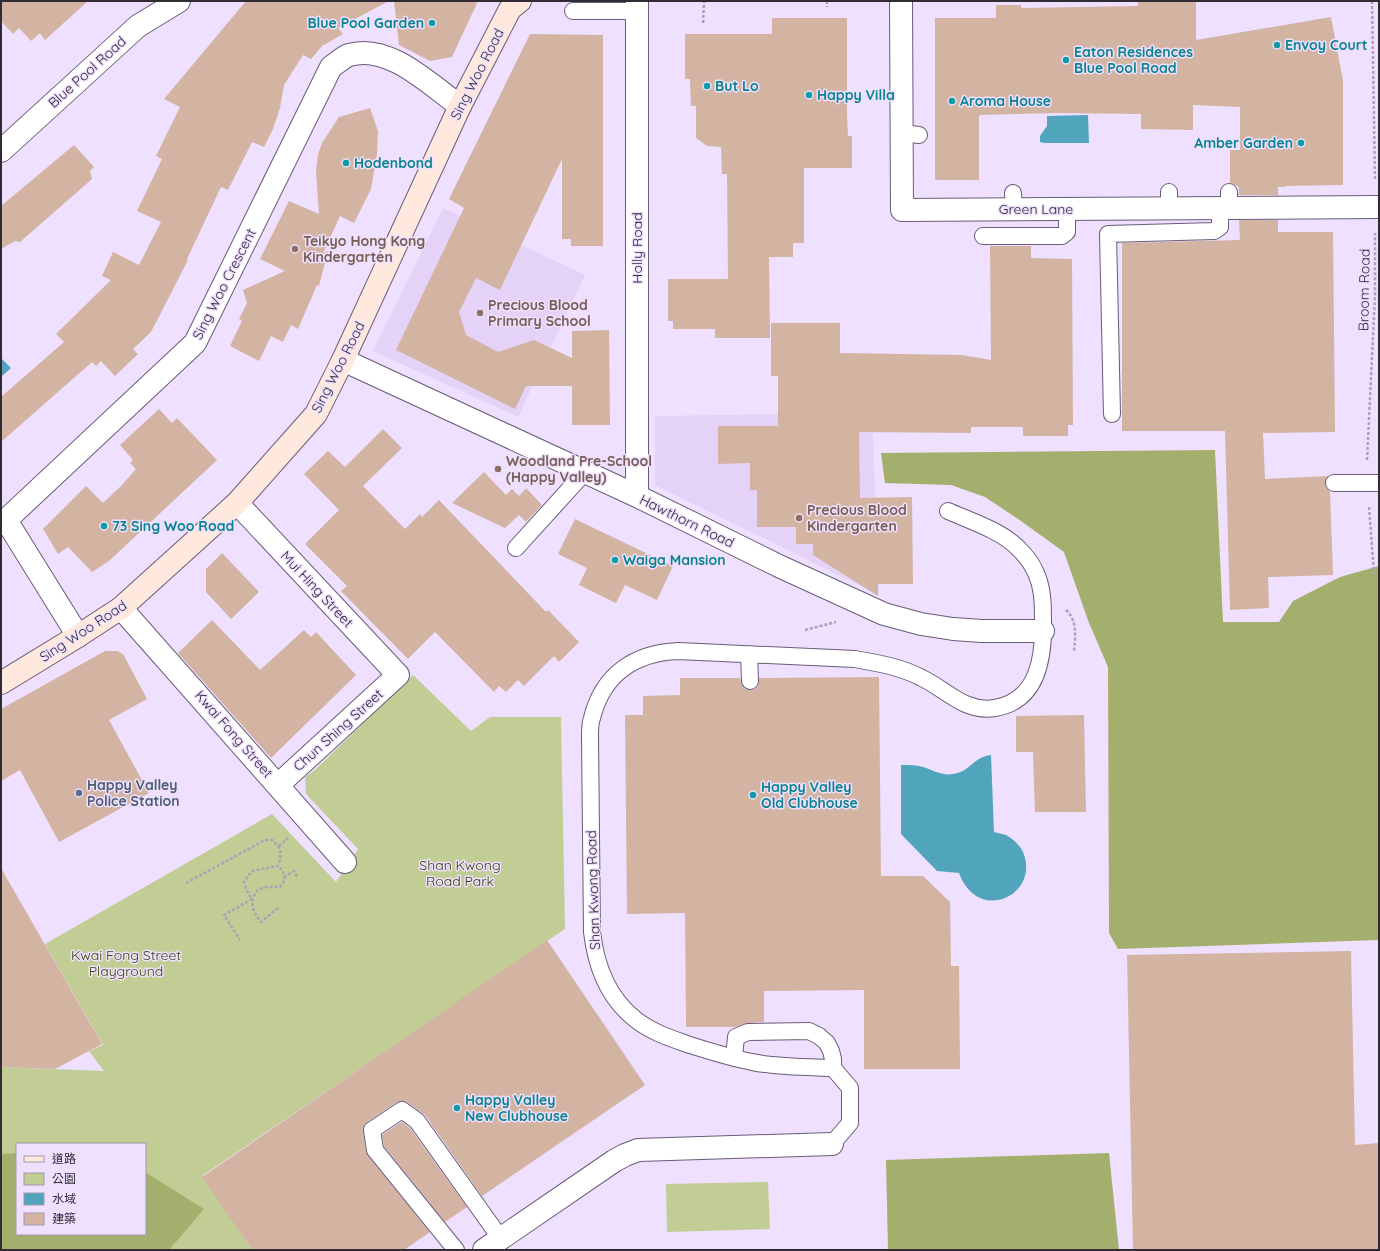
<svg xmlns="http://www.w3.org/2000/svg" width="1380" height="1251" viewBox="0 0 1380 1251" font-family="Quicksand,'Noto Sans TC',sans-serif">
  <rect width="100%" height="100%" fill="#eee0fe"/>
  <path fill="#e4d2f7" d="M 443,208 L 585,275 L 518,417 L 373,351 Z
    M 872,413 L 879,595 L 655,485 L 655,416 Z"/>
  <path fill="#c2cd95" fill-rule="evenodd" d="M 413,675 L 471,731 L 490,717 L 561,717 L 565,929 L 202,1176 L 252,1250 L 1,1250 L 1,1067 L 104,1071 L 89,1051 L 103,1045 L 45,944 L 272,814 L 336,882 L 358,849 L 306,794 L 305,777 L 315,770 ZM 17,1144 L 145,1144 L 145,1234 L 17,1234 Z
    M 768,1182 L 770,1229 L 667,1232 L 666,1184 Z"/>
  <path fill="#a4af6d" d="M 1215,450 L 1223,622 L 1279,622 L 1293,601 L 1340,577 L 1379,566 L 1379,940 L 1118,949 L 1109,933 L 1108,667 L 1089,623 L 1064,552 L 1021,521 L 985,497 L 951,485 L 885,483 L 881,453 Z
    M 17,1153 L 17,1234 L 145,1234 L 145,1172 L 204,1209 L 169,1250 L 1,1250 L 1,1154 Z
    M 1109,1153 L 1119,1250 L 888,1250 L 886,1160 Z"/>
  <path fill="#50a5bd" d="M 1088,115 L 1089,143 L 1044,143 L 1040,142 L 1040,136 L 1047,126 L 1047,116 Z
    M 1,358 L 11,368 L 1,377 Z
    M 991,755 L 994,832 C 998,833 1002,834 1006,835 C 1013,839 1020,845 1023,852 C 1041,895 978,925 959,873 L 937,871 L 901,834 L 901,765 C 909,765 916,765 923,767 C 933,770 942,776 953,774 C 970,772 973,757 991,755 Z"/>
  <path fill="#d3b4a2" d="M 1,1 L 88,1 L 45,40 L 40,33 L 31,41 L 19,28 L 13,34 L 1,21 Z
    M 246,1 L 389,1 L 338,28 L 343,34 L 322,46 L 311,59 L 303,55 L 284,85 L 280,108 L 273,129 L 264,147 L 252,142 L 228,190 L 221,187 L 187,259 L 188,260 L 151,332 L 133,349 L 138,354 L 115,376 L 101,361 L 96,366 L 92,362 L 1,442 L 1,397 L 64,342 L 56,334 L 111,280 L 102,276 L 113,252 L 139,265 L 161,222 L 137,211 L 162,159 L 156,156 L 180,107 L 164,99 Z
    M 394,1 L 478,1 L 452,57 L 430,61 L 399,45 Z
    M 1138,1 L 1196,2 L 1196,40 L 1331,17 L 1343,81 L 1343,185 L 1285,186 L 1285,187 L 1278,187 L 1278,195 L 1239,195 L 1239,187 L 1230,183 L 1230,150 L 1240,150 L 1240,107 L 1193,105 L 1193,130 L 1141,129 L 1141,114 L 1058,113 L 979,115 L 979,180 L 935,180 L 935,18 L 996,18 L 996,5 L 1021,5 L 1021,8 L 1138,6 Z
    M 772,18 L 847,18 L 847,115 L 848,136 L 852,136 L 852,168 L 804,168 L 804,243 L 793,243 L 793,257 L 769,257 L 770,338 L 715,338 L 715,329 L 673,329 L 673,321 L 668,321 L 668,279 L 728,279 L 727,174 L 722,174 L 721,147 L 707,146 L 696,138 L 696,106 L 691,106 L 690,79 L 685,79 L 685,34 L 772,34 Z
    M 530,34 L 603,35 L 603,246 L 571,246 L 571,239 L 562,239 L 562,159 L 500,290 L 476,278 L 459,312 L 466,335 L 498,352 L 534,340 L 572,358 L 572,331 L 609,330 L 610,425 L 572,425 L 572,386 L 526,386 L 515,409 L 396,350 L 464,208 L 449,199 Z
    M 370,108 L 378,131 L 377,154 L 371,189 L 354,223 L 340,216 L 323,253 L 328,251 L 319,286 L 317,285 L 298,329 L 291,325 L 283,342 L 271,336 L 259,361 L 230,346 L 242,321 L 239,319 L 247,303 L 243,290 L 285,271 L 260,259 L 289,201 L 319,214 L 316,172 L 318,154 L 322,143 L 339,117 Z
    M 74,145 L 94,167 L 90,171 L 92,179 L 20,242 L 15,241 L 1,249 L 1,206 Z
    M 1239,220 L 1278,220 L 1278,232 L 1333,232 L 1335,432 L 1263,433 L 1265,479 L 1328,476 L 1325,483 L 1326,488 L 1330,492 L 1333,575 L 1268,577 L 1269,608 L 1230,610 L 1225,431 L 1122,431 L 1122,243 L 1240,240 Z
    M 990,246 L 1031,246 L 1031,258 L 1072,259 L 1073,425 L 1068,425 L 1068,436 L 1023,436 L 1023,427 L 971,427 L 971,433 L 859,432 L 860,498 L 912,497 L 913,584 L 878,584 L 878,596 L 813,555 L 813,544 L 796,544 L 796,527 L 757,527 L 757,490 L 750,490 L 750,463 L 718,464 L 718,426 L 778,426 L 778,376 L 771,376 L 771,323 L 840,323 L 840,353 L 962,355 L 991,360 Z
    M 159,409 L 172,423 L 177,418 L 217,460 L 109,561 L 92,572 L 68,547 L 58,554 L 43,529 L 86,486 L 103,503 L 122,485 L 136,469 L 130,463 L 133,460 L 120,445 Z
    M 383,429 L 402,448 L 363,486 L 405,529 L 420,514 L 422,517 L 439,500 L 546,612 L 548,610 L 579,642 L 559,662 L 554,656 L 524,686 L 518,680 L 506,692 L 499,686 L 494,692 L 435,632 L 408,659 L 341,591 L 347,586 L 305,544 L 339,510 L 304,474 L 328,451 L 345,467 Z
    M 484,472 L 506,495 L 512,489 L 519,496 L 526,488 L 542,505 L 526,522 L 519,515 L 505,528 L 452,503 Z
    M 575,519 L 673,566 L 657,600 L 625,585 L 616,603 L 579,585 L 587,568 L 558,554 Z
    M 222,553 L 259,592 L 231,619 L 206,592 L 206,569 Z
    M 212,620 L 260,670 L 304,630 L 311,637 L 316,632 L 356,675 L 271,758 L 178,653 Z
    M 105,651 L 117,651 L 123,654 L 147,699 L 109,720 L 149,793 L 59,842 L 20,770 L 1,781 L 1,709 Z
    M 879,677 L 881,876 L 923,876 L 950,902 L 951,966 L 959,966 L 960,1069 L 864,1069 L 864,990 L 764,991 L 764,1022 L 748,1023 L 736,1027 L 686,1027 L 685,913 L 627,914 L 625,715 L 643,715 L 643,696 L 680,695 L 680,678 L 740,678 L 742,686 L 745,689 L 750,690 L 755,689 L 758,686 L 759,678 Z
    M 1084,715 L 1086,812 L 1035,812 L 1033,752 L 1016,752 L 1016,716 Z
    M 1,868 L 102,1044 L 55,1069 L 1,1067 Z
    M 547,940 L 645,1085 L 482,1196 L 425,1115 L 407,1102 L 403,1101 L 397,1102 L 367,1122 L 364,1126 L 363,1131 L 366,1151 L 368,1156 L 430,1232 L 404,1250 L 252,1250 L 202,1177 Z
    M 1351,951 L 1355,1145 L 1379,1143 L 1379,1250 L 1133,1250 L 1127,955 Z
    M 402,1122 L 410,1128 L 467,1207 L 445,1222 L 384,1146 L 382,1135 Z"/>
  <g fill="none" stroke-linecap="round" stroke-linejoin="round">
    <g stroke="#695c76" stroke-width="18">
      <path id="lane" d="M 573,11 L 637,11
        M 902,133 L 919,135
        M 1169,192 L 1169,208
        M 1229,192 L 1229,208
        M 1013,193 L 1014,209
        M 983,236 L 1062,236 L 1067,232 L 1067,209
        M 1112,414 L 1108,234 L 1214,231 L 1220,227 L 1220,208
        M 1334,483 L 1379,483
        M 516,548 L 585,472
        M 749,654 L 750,681
        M 734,1058 L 736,1037 L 748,1032 L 809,1031 L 819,1036 L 827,1043 L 831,1051 L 833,1059 L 833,1068
        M 832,1144 L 850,1123 L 850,1088 L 833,1068 C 808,1067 782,1067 757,1063 C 734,1059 712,1052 690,1045 C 670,1038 651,1032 635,1019 C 607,997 596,966 592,932 L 590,736 C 590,730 590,723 592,718 C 603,674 635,653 678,651 L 855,659 C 878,663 901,667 922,678 C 947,690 965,713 995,708 C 1038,701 1044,657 1043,621 C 1043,604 1043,587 1035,571 C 1032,564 1025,555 1019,549 C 1002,531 971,521 948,511
        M 456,1250 L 375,1150 L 372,1130 L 402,1110 L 417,1121 L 501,1239"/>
    </g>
    <g stroke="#695c76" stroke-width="24">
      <path id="street" d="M 637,1 L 637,496
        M 901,1 L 902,210 L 1379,207
        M 1,151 L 138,26 L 179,1
        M 343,360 L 637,496 L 781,567 L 884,614 L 921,624 L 953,629 L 982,631 L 1043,631
        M 237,503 L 398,675 L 278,785
        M 121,608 L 345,862
        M 78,636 L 6,520 L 195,343 L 331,67 C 336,64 343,57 349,55 C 389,43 430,85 460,106
        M 484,1250 L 614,1161 L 625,1155 L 638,1150 L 832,1144"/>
    </g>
    <g stroke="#695c76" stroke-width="24">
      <path id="secondary" d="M 1,683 L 78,636 L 121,608 L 237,503 L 316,414 L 343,360 L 460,106 L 510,9 L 520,1"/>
    </g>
    <path stroke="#aca1b8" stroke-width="2.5" stroke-dasharray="3 2" stroke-linecap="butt" d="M 827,1 L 827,7
      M 1372,1 L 1375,180
      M 703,23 L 704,1
      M 1367,460 L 1375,296 L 1375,233
      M 1369,507 L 1374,573 L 1379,573
      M 1066,610 C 1078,621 1075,638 1074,652
      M 805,630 L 836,622
      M 279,846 L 288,838
      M 284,877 L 294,871 L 298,878
      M 186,883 L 265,840 L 272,840 C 282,849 282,853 278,866 L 252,871 L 244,882 L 246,889 L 252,899 L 224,915 L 240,940
      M 278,908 L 261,922 C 252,910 248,901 259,889 L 266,887 L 280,887 L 285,880 L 283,871 L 278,866"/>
    <use href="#lane" stroke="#fff" stroke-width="16"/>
    <use href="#street" stroke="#fff" stroke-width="22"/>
    <use href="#secondary" stroke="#ffe9df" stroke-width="22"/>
  </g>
  <g fill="#0f9aa8" stroke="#eee0fe" stroke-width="1.5">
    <circle cx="432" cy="23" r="4"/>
    <circle cx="1277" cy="45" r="4"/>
    <circle cx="1066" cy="60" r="4"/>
    <circle cx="707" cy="86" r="4"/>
    <circle cx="809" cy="95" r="4"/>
    <circle cx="952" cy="101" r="4"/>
    <circle cx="1301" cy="143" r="4"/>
    <circle cx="346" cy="163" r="4"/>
    <circle cx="104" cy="526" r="4"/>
    <circle cx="615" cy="560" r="4"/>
    <circle cx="753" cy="795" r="4"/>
    <circle cx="457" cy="1108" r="4"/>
  </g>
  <g fill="#8d6e63" stroke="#eee0fe" stroke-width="1.5">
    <circle cx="295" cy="249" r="4"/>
    <circle cx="480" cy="313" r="4"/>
    <circle cx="498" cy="469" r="4"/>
    <circle cx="799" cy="518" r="4"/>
  </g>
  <circle fill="#5c6f8a" stroke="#eee0fe" stroke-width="1.5" cx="79" cy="793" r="4"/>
  <g text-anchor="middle" stroke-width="3" stroke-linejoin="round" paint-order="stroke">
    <g font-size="14" font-weight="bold" fill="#0d838f" stroke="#eee0fe" text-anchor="start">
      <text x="424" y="28" text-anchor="end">Blue Pool Garden</text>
      <text x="1285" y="50">Envoy Court</text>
      <text x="1074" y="57">Eaton Residences<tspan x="1074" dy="16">Blue Pool Road</tspan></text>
      <text x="715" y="91">But Lo</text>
      <text x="817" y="100">Happy Villa</text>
      <text x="960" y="106">Aroma House</text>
      <text x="1293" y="148" text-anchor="end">Amber Garden</text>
      <text x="354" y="168">Hodenbond</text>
      <text x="112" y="531">73 Sing Woo Road</text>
      <text x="623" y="565">Waiga Mansion</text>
      <text x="761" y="792">Happy Valley<tspan x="761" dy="16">Old Clubhouse</tspan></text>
      <text x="465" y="1105">Happy Valley<tspan x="465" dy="16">New Clubhouse</tspan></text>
    </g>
    <g font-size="14" fill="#312b36" stroke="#eee0fe">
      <text transform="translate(87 72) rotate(-42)" y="5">Blue Pool Road</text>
      <text transform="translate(477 74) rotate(-63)" y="5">Sing Woo Road</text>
      <text x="1036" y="214">Green Lane</text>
      <text transform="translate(637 248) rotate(-90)" y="5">Holly Road</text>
      <text transform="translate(224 284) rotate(-63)" y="5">Sing Woo Crescent</text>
      <text transform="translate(1364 290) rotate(-89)" y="5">Broom Road</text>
      <text transform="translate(338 367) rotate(-63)" y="5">Sing Woo Road</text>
      <text transform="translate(687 521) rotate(26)" y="5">Hawthorn Road</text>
      <text transform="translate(317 589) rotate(47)" y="5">Mui Hing Street</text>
      <text transform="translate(83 631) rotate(-33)" y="5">Sing Woo Road</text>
      <text transform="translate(338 730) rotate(-42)" y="5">Chun Shing Street</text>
      <text transform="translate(234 734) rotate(49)" y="5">Kwai Fong Street</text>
      <text transform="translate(593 890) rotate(-92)" y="5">Shan Kwong Road</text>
    </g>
    <g font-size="14" font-weight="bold" fill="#785e54" stroke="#eee0fe" text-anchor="start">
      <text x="303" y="246">Teikyo Hong Kong<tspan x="303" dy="16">Kindergarten</tspan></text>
      <text x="488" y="310">Precious Blood<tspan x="488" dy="16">Primary School</tspan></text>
      <text x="506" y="466">Woodland Pre-School<tspan x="506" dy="16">(Happy Valley)</tspan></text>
      <text x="807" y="515">Precious Blood<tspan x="807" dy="16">Kindergarten</tspan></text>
    </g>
    <g font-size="14" font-weight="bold" fill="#4e5e75" stroke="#eee0fe" text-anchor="start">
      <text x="87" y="790">Happy Valley<tspan x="87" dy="16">Police Station</tspan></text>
    </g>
    <g font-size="14" fill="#3a410e" stroke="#eee0fe">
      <text x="460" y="870">Shan Kwong<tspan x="460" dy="16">Road Park</tspan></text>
      <text x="126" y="960">Kwai Fong Street<tspan x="126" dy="16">Playground</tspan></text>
    </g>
  </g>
  <rect width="1380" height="1251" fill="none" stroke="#312b36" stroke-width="4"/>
  <rect x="16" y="1143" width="130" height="92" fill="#eee0fe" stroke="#a298ae"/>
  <rect x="24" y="1156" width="20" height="6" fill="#ffe9df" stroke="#a298ae"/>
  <text x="52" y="1163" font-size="12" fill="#312b36">道路</text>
  <rect x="24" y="1173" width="20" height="12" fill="#c2cd95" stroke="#a298ae"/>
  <text x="52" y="1183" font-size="12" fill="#312b36">公園</text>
  <rect x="24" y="1193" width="20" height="12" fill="#50a5bd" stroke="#a298ae"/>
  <text x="52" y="1203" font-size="12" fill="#312b36">水域</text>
  <rect x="24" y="1213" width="20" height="12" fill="#d3b4a2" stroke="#a298ae"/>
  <text x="52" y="1223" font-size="12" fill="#312b36">建築</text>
</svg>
